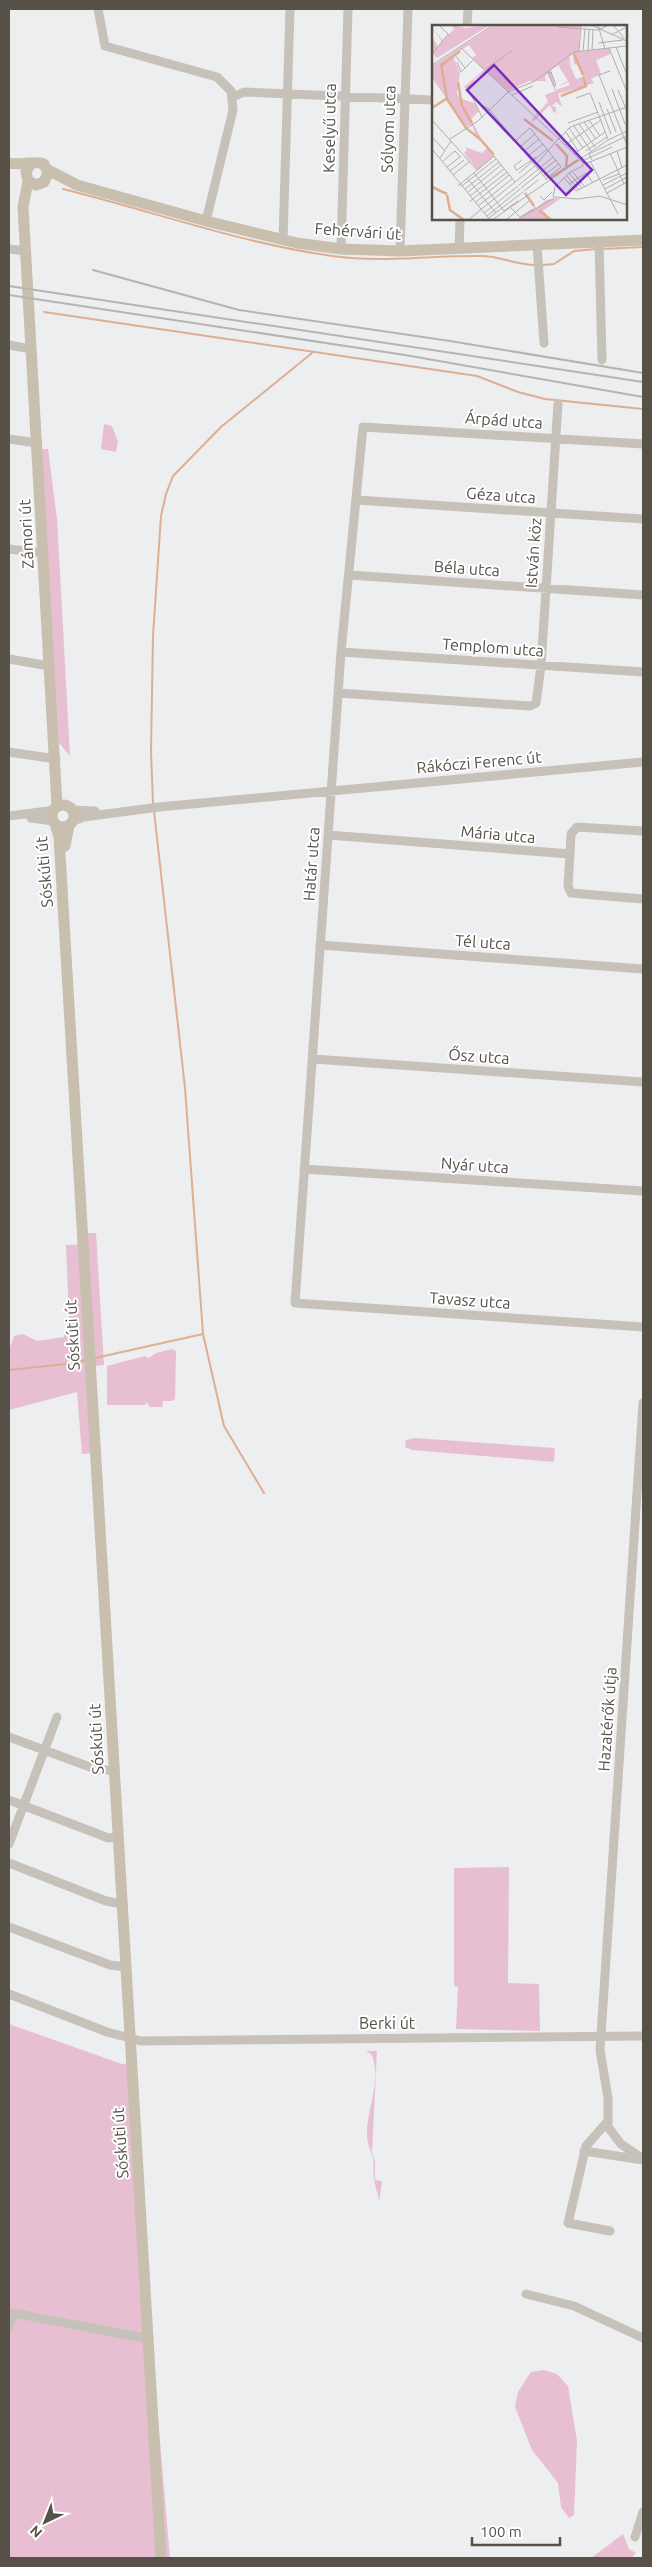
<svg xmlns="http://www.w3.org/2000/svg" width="652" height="2567" viewBox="0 0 652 2567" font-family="Ubuntu,sans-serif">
  <rect width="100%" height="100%" fill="#eceeef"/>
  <path fill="#e8bfd2" d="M 104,424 L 112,426 L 118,442 L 116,452 L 101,449 Z
    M 41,449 L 48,449 L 57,519 L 70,756 L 59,743 Z
    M 87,1233 L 96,1233 L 104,1365 L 86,1367 L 91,1453 L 82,1454 L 77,1392 L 9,1410 L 9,1350 L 14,1336 L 23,1334 L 37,1341 L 64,1337 L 69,1318 L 66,1245 L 87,1244 Z
    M 172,1349 L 176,1351 L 175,1399 L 172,1401 L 163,1401 L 162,1407 L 150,1407 L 146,1402 L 145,1405 L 107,1405 L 107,1366 L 145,1356 L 149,1358 L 156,1353 Z
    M 415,1438 L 555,1448 L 554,1462 L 412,1450 L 405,1447 L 406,1440 Z
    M 509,1867 L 508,1983 L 539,1984 L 540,2031 L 456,2029 L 458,1987 L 454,1986 L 454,1868 Z
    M 9,2024 L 122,2064 L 134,2063 L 152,2348 L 170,2558 L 9,2558 Z
    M 366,2051 L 377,2051 L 372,2152 L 375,2161 L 375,2180 L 382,2181 L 379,2203 C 379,2194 374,2186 374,2177 C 373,2171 374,2165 373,2158 C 371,2150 367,2144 367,2136 C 366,2109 382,2083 372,2055 Z
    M 544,2370 L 557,2374 L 568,2386 L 577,2441 L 574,2515 L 569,2518 L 561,2507 L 558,2483 L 532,2450 L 515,2407 L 518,2392 L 531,2372 Z
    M 623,2534 L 629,2549 L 636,2553 L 631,2558 L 591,2558 Z"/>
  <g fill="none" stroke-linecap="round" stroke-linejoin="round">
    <path stroke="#dfae92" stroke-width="2" d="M 63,189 C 152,211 240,243 332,256 C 382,263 433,255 484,256 C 502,257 517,265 535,265
      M 601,249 L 643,247
      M 542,265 L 554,264 L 574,251 L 596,249
      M 44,312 L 477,376 L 518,392 L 545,399 L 643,409
      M 153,804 L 151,752 L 153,636 L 161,516 L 166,494 L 173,476 L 221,427 L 312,353
      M 154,811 L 185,1088 L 203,1334 L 224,1426 L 264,1493
      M 95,1358 L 203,1334
      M 9,1370 L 65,1364 L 86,1360"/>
    <path stroke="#c7c2b9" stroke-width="9" d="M 98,9 L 105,46 L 217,77 L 231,91 L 233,110 L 206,221
      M 467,26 L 468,9
      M 233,97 L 244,92 L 433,100
      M 283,240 L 290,9
      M 599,242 L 602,360
      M 537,245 L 544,343
      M 9,249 L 26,251
      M 341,249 L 348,9
      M 459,249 L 460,219
      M 400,251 L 408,9
      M 9,345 L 31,349
      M 9,439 L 37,443
      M 643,444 L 363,427 L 341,652 L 295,1303 L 643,1327
      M 357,500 L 643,519
      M 9,549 L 43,553
      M 349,575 L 643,595
      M 341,652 L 643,672
      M 9,659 L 49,666
      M 338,693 L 530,706 L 536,703 L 541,666 L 558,404
      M 9,752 L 56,759
      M 73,810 L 95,811
      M 9,816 L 48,811 L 54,809
      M 31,818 L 53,821
      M 73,821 L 84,817 L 159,807 L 643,762
      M 328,835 L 570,854 L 571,834 L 577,827 L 643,831
      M 570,854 L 568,886 L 571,893 L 643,899
      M 320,945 L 643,969
      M 313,1059 L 643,1082
      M 304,1169 L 643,1191
      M 643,1403 L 600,2050 L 608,2098 L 608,2127 L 621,2144 L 643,2159
      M 9,1737 L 98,1770 L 114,1770
      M 9,1800 L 98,1834 L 108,1838 L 118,1837
      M 9,1844 L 57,1717
      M 9,1863 L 106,1901 L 122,1904
      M 9,1927 L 110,1965 L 126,1967
      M 9,1994 L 107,2032 L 141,2041 L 643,2036
      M 608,2121 L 586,2146 L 568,2223 L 610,2231
      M 584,2151 L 643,2160
      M 526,2294 L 574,2306 L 643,2338
      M 9,2327 L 13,2313 L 149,2339
      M 635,2537 L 643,2512"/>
    <path stroke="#c8bfaf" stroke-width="11" d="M 9,163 C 20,166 35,160 44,164 L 48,173 L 44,182 L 36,185 L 28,181 L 26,172 L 30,165
      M 48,170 L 77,185 L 206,221 L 297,243 L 341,249 L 400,251 L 643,240
      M 28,181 L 23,207 L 57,806
      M52 816a11 11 0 1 1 22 0a11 11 0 1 1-22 0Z
      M 55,824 L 59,837 L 161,2558
      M 65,846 L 69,825"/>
    <path stroke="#b6b4af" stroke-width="2" d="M 93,270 L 239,310 L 450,341 L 643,373
      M 9,286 L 643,382
      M 9,295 L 405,355 L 643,397"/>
  </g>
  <g text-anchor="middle" stroke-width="4" stroke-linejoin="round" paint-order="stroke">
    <g font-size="16" fill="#575147" stroke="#fff">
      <text transform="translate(329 128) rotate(-89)" y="6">Keselyű utca</text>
      <text transform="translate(388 129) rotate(-88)" y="6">Sólyom utca</text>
      <text transform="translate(358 231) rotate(4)" y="6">Fehérvári út</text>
      <text transform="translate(504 420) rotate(4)" y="6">Árpád utca</text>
      <text transform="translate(501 495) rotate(4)" y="6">Géza utca</text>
      <text transform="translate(26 534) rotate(-93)" y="6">Zámori út</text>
      <text transform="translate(533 553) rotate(-86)" y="6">István köz</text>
      <text transform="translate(467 568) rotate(4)" y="6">Béla utca</text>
      <text transform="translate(493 647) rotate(4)" y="6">Templom utca</text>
      <text transform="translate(479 762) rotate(-5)" y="6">Rákóczi Ferenc út</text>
      <text transform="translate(498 834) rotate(5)" y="6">Mária utca</text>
      <text transform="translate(311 864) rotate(-86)" y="6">Határ utca</text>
      <text transform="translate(44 872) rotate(-95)" y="6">Sóskúti út</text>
      <text transform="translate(483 942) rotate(4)" y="6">Tél utca</text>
      <text transform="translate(479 1056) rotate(4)" y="6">Ősz utca</text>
      <text transform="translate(475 1165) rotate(4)" y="6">Nyár utca</text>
      <text transform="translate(470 1300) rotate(4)" y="6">Tavasz utca</text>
      <text transform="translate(72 1335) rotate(-93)" y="6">Sóskúti út</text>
      <text transform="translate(607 1719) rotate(-86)" y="6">Hazatérők útja</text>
      <text transform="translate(96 1739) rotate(-93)" y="6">Sóskúti út</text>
      <text x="387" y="2029">Berki út</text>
      <text transform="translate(120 2143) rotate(-94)" y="6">Sóskúti út</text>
    </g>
  </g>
  <g transform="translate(432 25)">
    <rect width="195" height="195" fill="#eceeef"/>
    <path d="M 20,0 L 33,3 L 58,0 L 5,33 L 0,28 L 0,11 L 6,22 L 10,17 L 0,2 L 11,16 L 22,4 ZM 62,0 L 148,1 L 147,27 L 177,23 L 179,29 L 164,35 L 169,49 L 159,54 L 162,58 L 126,69 L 130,82 L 124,77 L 120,81 L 124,82 L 124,88 L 121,87 L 118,80 L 101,97 L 100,94 L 116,77 L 113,70 L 123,66 L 116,48 L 113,51 L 114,56 L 97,56 L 76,66 L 54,46 L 43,54 L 37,65 L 32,62 L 52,45 L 40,33 L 44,30 L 37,20 L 29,25 L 21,31 L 28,48 L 25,68 L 27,73 L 42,78 L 47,86 L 39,94 L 49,113 L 44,111 L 40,100 L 34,101 L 0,53 L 0,41 ZM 141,29 L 142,39 L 146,40 L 151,52 L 144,54 L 135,34 L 140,42 L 137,32 ZM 126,40 L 136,56 L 126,61 L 137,57 L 138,60 L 124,65 L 119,45 ZM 33,122 L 50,128 L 55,123 L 62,131 L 46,145 L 32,128 L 35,125 ZM 96,171 L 104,183 L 114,175 L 129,173 L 111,186 L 120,195 L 86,195 L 102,183 Z" fill="#e8bfd2" fill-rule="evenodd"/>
    <path fill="none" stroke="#dfae92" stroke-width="2.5" d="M 142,29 L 151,50M 9,38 L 15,74 L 34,103 L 49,115 L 62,130M 10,40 L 28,26M 26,57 L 30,81 L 40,98M 129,71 L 154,61 L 151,52M 0,83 L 14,74M 92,94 L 121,116M 124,119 L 135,131 L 134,143M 118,153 L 146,135M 0,162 L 15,169M 93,168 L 102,181M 15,170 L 18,185 L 32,195M 107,185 L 119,195"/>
    <path fill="none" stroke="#b0afac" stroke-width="1" d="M 7,0 L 18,11M 159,0 L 195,16M 166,0 L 173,24M 181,0 L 192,13M 126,2 L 166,5 L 177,0M 179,10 L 195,2M 166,18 L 191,15M 184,22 L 195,50M 29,23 L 127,114M 177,23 L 195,67M 160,25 L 161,5M 151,26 L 153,4M 156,26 L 157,5M 147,27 L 149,0M 0,29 L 16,9M 23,30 L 33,43M 25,37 L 29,47 L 42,34M 0,40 L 61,0M 54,44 L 81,25M 115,46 L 122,61 L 124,60 L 119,47 L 116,48M 178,46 L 167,50 L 195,120M 180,64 L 193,99M 186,65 L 195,86M 37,66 L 50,92M 80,70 L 101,61M 144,73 L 158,68 L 176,114M 167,77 L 179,109M 51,81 L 57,84 L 115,155M 175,84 L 184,107M 0,95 L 45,145M 157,95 L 168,111M 152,97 L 164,114M 136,98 L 166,87M 147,99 L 163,122M 142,101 L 159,126M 137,103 L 151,123M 134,107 L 146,126M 0,112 L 13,126M 18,114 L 46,96 L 76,67 L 103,56 L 142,27 L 195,21M 127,114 L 138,102 L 195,82M 127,114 L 152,139M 83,116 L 98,103 L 129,142 L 114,154M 133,120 L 169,95M 88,122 L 103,109M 0,124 L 58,195M 92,126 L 107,114M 154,126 L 175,112M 185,126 L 190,142M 178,128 L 192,159M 142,129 L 173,107M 96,131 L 111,119M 8,133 L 19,116M 160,135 L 157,129 L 195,111M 11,136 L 23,126 L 28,132M 150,136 L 180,122M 158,136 L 186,189M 153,139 L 195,122M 15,142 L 29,131M 85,145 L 104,132M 18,146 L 32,135M 85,146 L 82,141 L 90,135M 140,146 L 153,162M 42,148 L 72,186 L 86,176M 87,148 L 115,124M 137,148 L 150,163M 21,150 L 38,136M 134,150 L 147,165M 111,151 L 127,139M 35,153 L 64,188M 132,153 L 144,166 L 195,140M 171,155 L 187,149M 137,159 L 154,148 L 161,158M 87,160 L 121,132M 171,160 L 195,148M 26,161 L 62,131 L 83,157M 30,161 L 64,134M 89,163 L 124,135M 33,164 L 67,137M 173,164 L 195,152M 92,166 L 106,155M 36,167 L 69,140M 175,168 L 195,157M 38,171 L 72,144M 108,171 L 112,175 L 120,167M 121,172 L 123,162 L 137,148 L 152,140M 37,177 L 75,147M 44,177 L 77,150M 46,181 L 80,154M 79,183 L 88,192 L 101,184M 52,188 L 86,161M 55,191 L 88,164M 57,193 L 91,167M 36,195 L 103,141 L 126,114M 60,195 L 176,115 L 195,106M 74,195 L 97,176M 85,195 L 124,172 L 145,174 L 168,171 L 195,180"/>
    <path fill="#7b2cbf" fill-opacity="0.15" stroke="#7b2cbf" stroke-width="2.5" d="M 62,40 L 160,145 L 134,170 L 35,65 Z"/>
    <rect width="195" height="195" fill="none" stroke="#575147" stroke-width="2.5"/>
  </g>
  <rect width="652" height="2567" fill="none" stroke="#575147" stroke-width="20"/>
  <g transform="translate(45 2522) rotate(223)" stroke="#ffffff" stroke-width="4" paint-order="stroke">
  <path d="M0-4L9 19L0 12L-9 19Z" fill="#575147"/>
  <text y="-8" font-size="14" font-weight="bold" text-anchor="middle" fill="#575147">N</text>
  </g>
  <path d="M472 2537v8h88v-8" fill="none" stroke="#575147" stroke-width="2.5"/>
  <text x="480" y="2537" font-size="15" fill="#575147" stroke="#ffffff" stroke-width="4" paint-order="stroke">100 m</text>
</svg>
